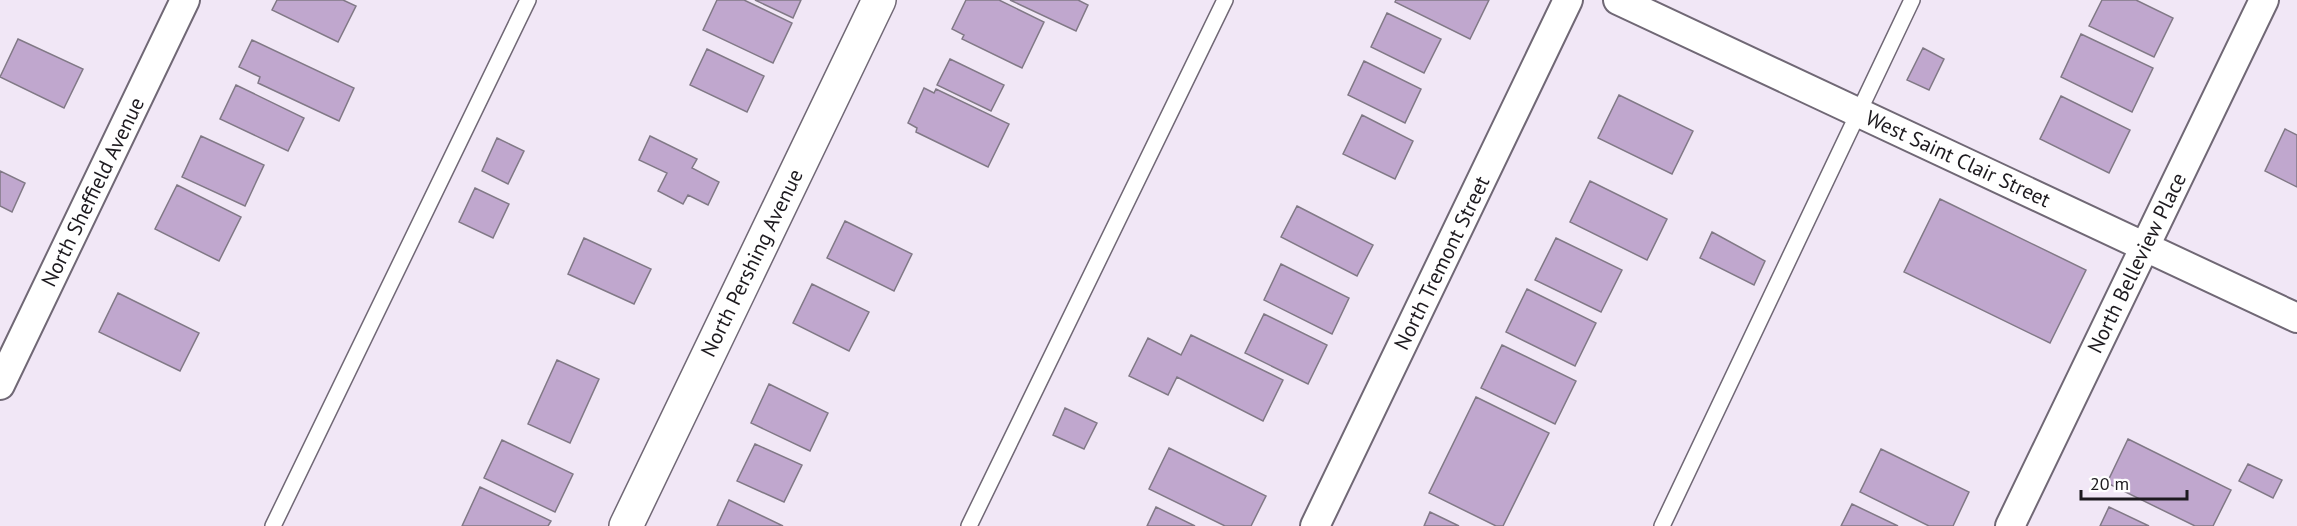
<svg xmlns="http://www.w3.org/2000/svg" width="2297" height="526" viewBox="0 0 2297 526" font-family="'PT Sans',sans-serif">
  <rect width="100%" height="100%" fill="#f1e7f6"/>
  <path fill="#c0a7ce" stroke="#817986" stroke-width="1.5" d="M 277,0 L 343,0 L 356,6 L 338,42 L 272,10 Z
    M 717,0 L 744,0 L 792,23 L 773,63 L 703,30 Z
    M 755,0 L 801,0 L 793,18 Z
    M 966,0 L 999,0 L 1044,22 L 1022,68 L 962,39 L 964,35 L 952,29 Z
    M 1010,0 L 1078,0 L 1088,5 L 1076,31 Z
    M 1396,0 L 1489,0 L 1470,39 L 1395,2 Z
    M 2102,0 L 2136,0 L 2173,18 L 2154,57 L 2089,26 Z
    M 1387,13 L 1441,39 L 1424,73 L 1371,47 Z
    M 2081,34 L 2153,68 L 2132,112 L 2061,77 Z
    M 18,39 L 83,69 L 64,108 L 0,77 Z
    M 252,40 L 354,88 L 339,121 L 258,83 L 260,77 L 239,67 Z
    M 1923,48 L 1944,59 L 1929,90 L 1907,80 Z
    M 707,49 L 764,76 L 747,112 L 690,85 Z
    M 950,59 L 1004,85 L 991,111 L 937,85 Z
    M 1364,61 L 1421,89 L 1405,123 L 1348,95 Z
    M 236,85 L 304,118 L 288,151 L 220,119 Z
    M 924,88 L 934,93 L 936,89 L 1009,124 L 988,167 L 916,132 L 917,128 L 908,123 Z
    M 1619,95 L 1693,131 L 1672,174 L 1598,138 Z
    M 2061,96 L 2130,130 L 2109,173 L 2040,139 Z
    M 1362,115 L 1413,141 L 1395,179 L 1343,154 Z
    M 2285,129 L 2297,135 L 2297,187 L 2265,171 Z
    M 201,136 L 264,165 L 245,206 L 182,177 Z
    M 650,136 L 697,159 L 692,168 L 719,182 L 708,205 L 688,195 L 683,204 L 658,191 L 667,173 L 639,160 Z
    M 497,138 L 524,151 L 508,184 L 482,171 Z
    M 0,171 L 25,183 L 12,212 L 0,206 Z
    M 1590,181 L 1667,219 L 1647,260 L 1570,222 Z
    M 177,185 L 241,217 L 219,261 L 155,229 Z
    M 475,188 L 509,204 L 493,238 L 459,222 Z
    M 1940,199 L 2086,270 L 2050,343 L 1904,272 Z
    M 1297,206 L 1373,245 L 1357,276 L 1281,237 Z
    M 845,221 L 912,254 L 894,291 L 827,258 Z
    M 1712,232 L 1765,261 L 1754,285 L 1700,258 Z
    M 584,238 L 651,269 L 634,304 L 568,274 Z
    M 1556,238 L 1622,270 L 1601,312 L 1535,280 Z
    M 1281,264 L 1349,298 L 1332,334 L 1264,300 Z
    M 812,284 L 869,312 L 849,351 L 793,323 Z
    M 1527,289 L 1596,323 L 1575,366 L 1506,332 Z
    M 118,293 L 199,333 L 180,371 L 99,332 Z
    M 1264,314 L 1327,345 L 1308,384 L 1245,353 Z
    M 1191,335 L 1283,380 L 1263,421 L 1177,377 L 1168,395 L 1129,376 L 1148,338 L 1181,355 Z
    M 1502,345 L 1576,381 L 1555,424 L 1481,388 Z
    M 557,360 L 599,379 L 570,443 L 528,424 Z
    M 769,384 L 828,413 L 810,451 L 751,423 Z
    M 1476,397 L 1549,433 L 1503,526 L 1496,526 L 1429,493 Z
    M 1065,408 L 1097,423 L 1084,449 L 1053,435 Z
    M 2128,439 L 2231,490 L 2213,526 L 2195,526 L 2107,483 Z
    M 502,440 L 573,474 L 555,512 L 484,478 Z
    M 755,444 L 802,465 L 784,502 L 737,481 Z
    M 1169,448 L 1266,496 L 1251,526 L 1225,526 L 1149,489 Z
    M 1881,449 L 1969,492 L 1953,526 L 1929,526 L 1860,492 Z
    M 2248,464 L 2282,480 L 2273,498 L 2239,481 Z
    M 480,487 L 551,521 L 548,526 L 462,526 Z
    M 729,500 L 783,526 L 717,526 Z
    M 1852,504 L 1898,526 L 1841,526 Z
    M 1156,507 L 1195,526 L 1147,526 Z
    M 2109,507 L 2149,526 L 2100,526 Z
    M 1430,512 L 1459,526 L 1424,526 Z"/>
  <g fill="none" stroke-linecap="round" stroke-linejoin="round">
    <g stroke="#706875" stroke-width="18">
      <path id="service" d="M 273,526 L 528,0
        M 969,526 L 1225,0
        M 1662,526 L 1912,0"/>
    </g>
    <g stroke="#706875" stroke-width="32">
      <path id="minor" d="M 1618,0 L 2297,318
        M 0,385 L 185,0
        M 1315,526 L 1568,0
        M 2010,526 L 2264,0"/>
    </g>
    <g stroke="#706875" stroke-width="36">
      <path id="tertiary" d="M 626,526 L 879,0"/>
    </g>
    <use href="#service" stroke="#fff" stroke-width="15"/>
    <use href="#minor" stroke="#fff" stroke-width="28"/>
    <use href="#tertiary" stroke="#fff" stroke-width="33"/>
  </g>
  <g text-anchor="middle" stroke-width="5" stroke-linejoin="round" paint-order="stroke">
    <g font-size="21" fill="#1d1a1f" stroke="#fff">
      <text transform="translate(1958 159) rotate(25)" y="7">West Saint Clair Street</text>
      <text transform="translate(93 192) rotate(-64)" y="7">North Sheffield Avenue</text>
      <text transform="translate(752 263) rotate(-64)" y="7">North Pershing Avenue</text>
      <text transform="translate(1442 263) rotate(-64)" y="7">North Tremont Street</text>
      <text transform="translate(2137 263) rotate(-64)" y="7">North Belleview Place</text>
    </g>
  </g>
  <path d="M2081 490v9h106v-9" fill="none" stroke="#1d1a1f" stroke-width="3"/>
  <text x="2090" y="490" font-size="18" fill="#1d1a1f" stroke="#ffffff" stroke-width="4.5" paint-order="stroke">20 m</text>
</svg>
